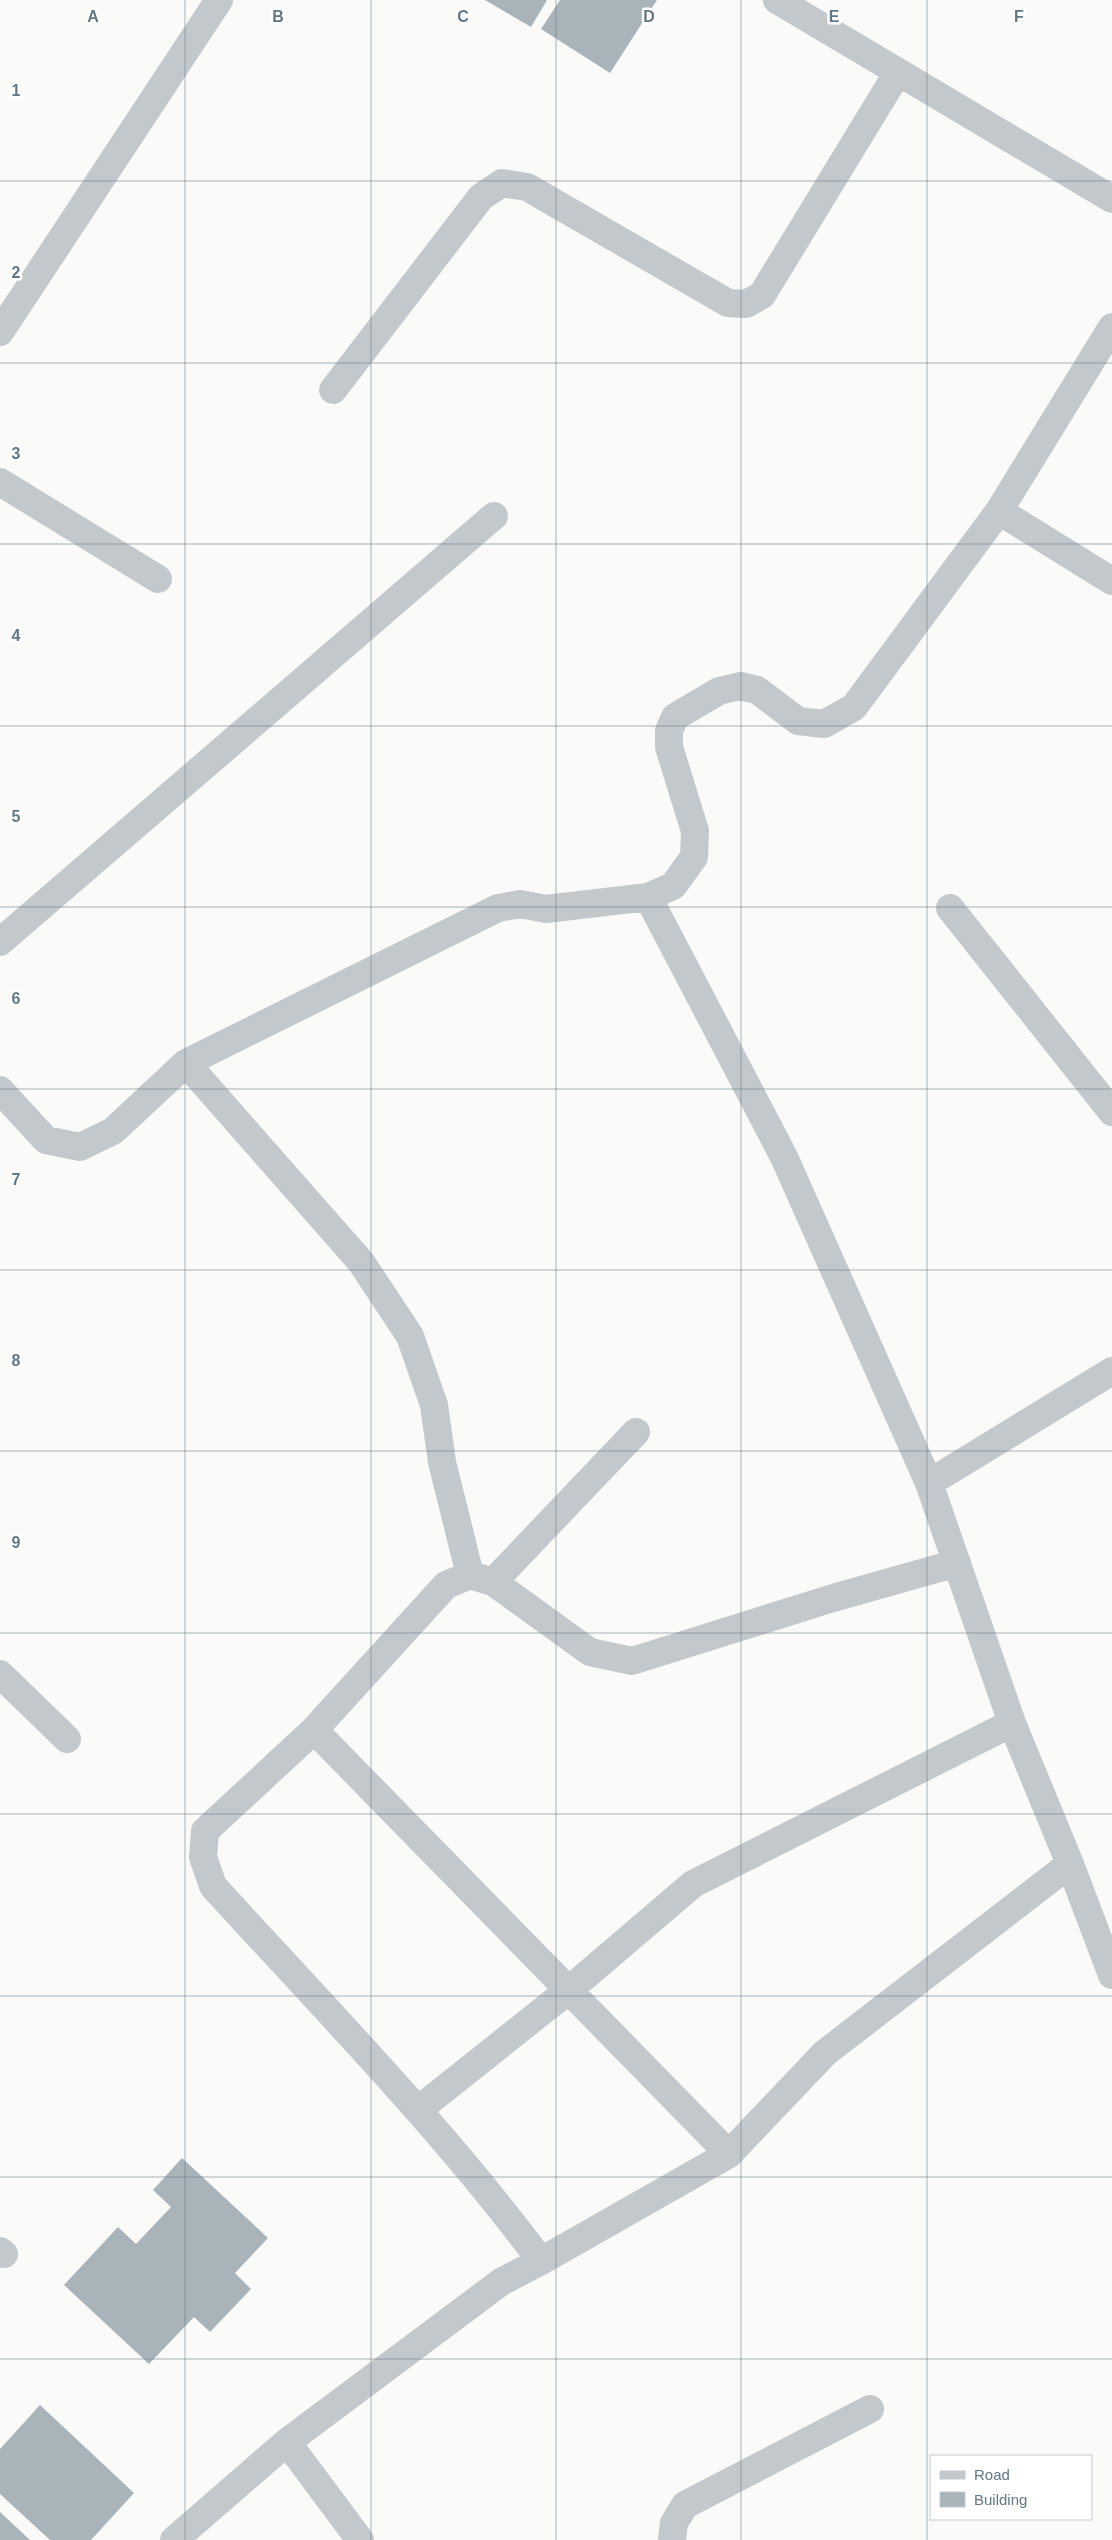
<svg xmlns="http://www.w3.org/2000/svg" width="1112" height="2540" viewBox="0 0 1112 2540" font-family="Helvetica,sans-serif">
  <rect width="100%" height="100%" fill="#fafaf8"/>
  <path fill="#a9b4ba" d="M 485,0 L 547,0 L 531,27 Z
    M 560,0 L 657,0 L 610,73 L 541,29 Z
    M 182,2158 L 268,2238 L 235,2273 L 251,2289 L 210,2332 L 194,2317 L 149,2364 L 64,2285 L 118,2227 L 136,2244 L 171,2207 L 153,2190 Z
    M 40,2405 L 134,2493 L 91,2540 L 50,2540 L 0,2494 L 0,2449 Z
    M 0,2512 L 30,2540 L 0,2540 Z"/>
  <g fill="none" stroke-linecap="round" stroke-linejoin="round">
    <path stroke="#c3c8cc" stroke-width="28" d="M 777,0 L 1112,199
      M 0,332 L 219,0
      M 333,390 L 481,197 L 502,183 L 527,187 L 728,303 L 746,304 L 762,295 L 898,72
      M 0,482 L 158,579
      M 999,511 L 1112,581
      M 648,897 L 784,1157 L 929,1483 L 1012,1723 L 1070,1864 L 1112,1975
      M 950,908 L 1112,1112
      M 0,942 L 494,516
      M 186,1063 L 361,1262 L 410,1336 L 434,1405 L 442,1462 L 470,1575
      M 0,1090 L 46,1140 L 80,1147 L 113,1131 L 186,1063 L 498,908 L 520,904 L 546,909 L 648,897 L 673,886 L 694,857 L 695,831 L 669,747 L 669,731 L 675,717 L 719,691 L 740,686 L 757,690 L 798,721 L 824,724 L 854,707 L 999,511 L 1112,327
      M 929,1483 L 1112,1371
      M 493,1582 L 636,1432
      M 0,1674 L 67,1739
      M 314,1730 L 729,2154
      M 418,2110 L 570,1989 L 693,1884 L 1012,1723
      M 0,2251 L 4,2254
      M 541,2261 C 442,2128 325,2009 213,1886 L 203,1857 L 205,1831 L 314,1730 L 446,1585 L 470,1575 L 493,1582 L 590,1652 L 632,1661 L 833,1598 L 957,1563
      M 287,2442 L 360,2540
      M 174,2540 L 287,2442 L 501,2282 L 541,2261 L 729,2154 L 825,2053 L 1070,1864
      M 672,2540 L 674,2523 L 685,2505 L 870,2409"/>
  </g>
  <path fill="none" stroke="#637885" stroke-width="1" stroke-opacity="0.55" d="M 185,0 L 185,2540M 371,0 L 371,2540M 556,0 L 556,2540M 741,0 L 741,2540M 927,0 L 927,2540M 0,181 L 1112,181M 0,363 L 1112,363M 0,544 L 1112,544M 0,726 L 1112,726M 0,907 L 1112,907M 0,1089 L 1112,1089M 0,1270 L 1112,1270M 0,1451 L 1112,1451M 0,1633 L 1112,1633M 0,1814 L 1112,1814M 0,1996 L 1112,1996M 0,2177 L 1112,2177M 0,2359 L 1112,2359"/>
  <g font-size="16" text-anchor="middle" font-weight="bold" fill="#637885" stroke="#fff" stroke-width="5" stroke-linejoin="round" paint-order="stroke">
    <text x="93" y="22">A</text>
    <text x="278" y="22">B</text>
    <text x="463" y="22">C</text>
    <text x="649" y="22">D</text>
    <text x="834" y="22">E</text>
    <text x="1019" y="22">F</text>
    <text x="16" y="96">1</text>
    <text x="16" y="278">2</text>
    <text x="16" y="459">3</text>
    <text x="16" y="641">4</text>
    <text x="16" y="822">5</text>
    <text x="16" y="1004">6</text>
    <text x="16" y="1185">7</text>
    <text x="16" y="1366">8</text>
    <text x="16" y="1548">9</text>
  </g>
  <rect x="930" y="2455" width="162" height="65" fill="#ffffff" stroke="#c1c9ce"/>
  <rect x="940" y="2471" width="25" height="8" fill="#c3c8cc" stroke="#c1c9ce"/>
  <text x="974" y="2480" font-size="15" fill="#637885">Road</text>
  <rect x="940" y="2492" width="25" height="15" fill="#a9b4ba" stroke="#c1c9ce"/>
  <text x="974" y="2505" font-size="15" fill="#637885">Building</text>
</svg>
